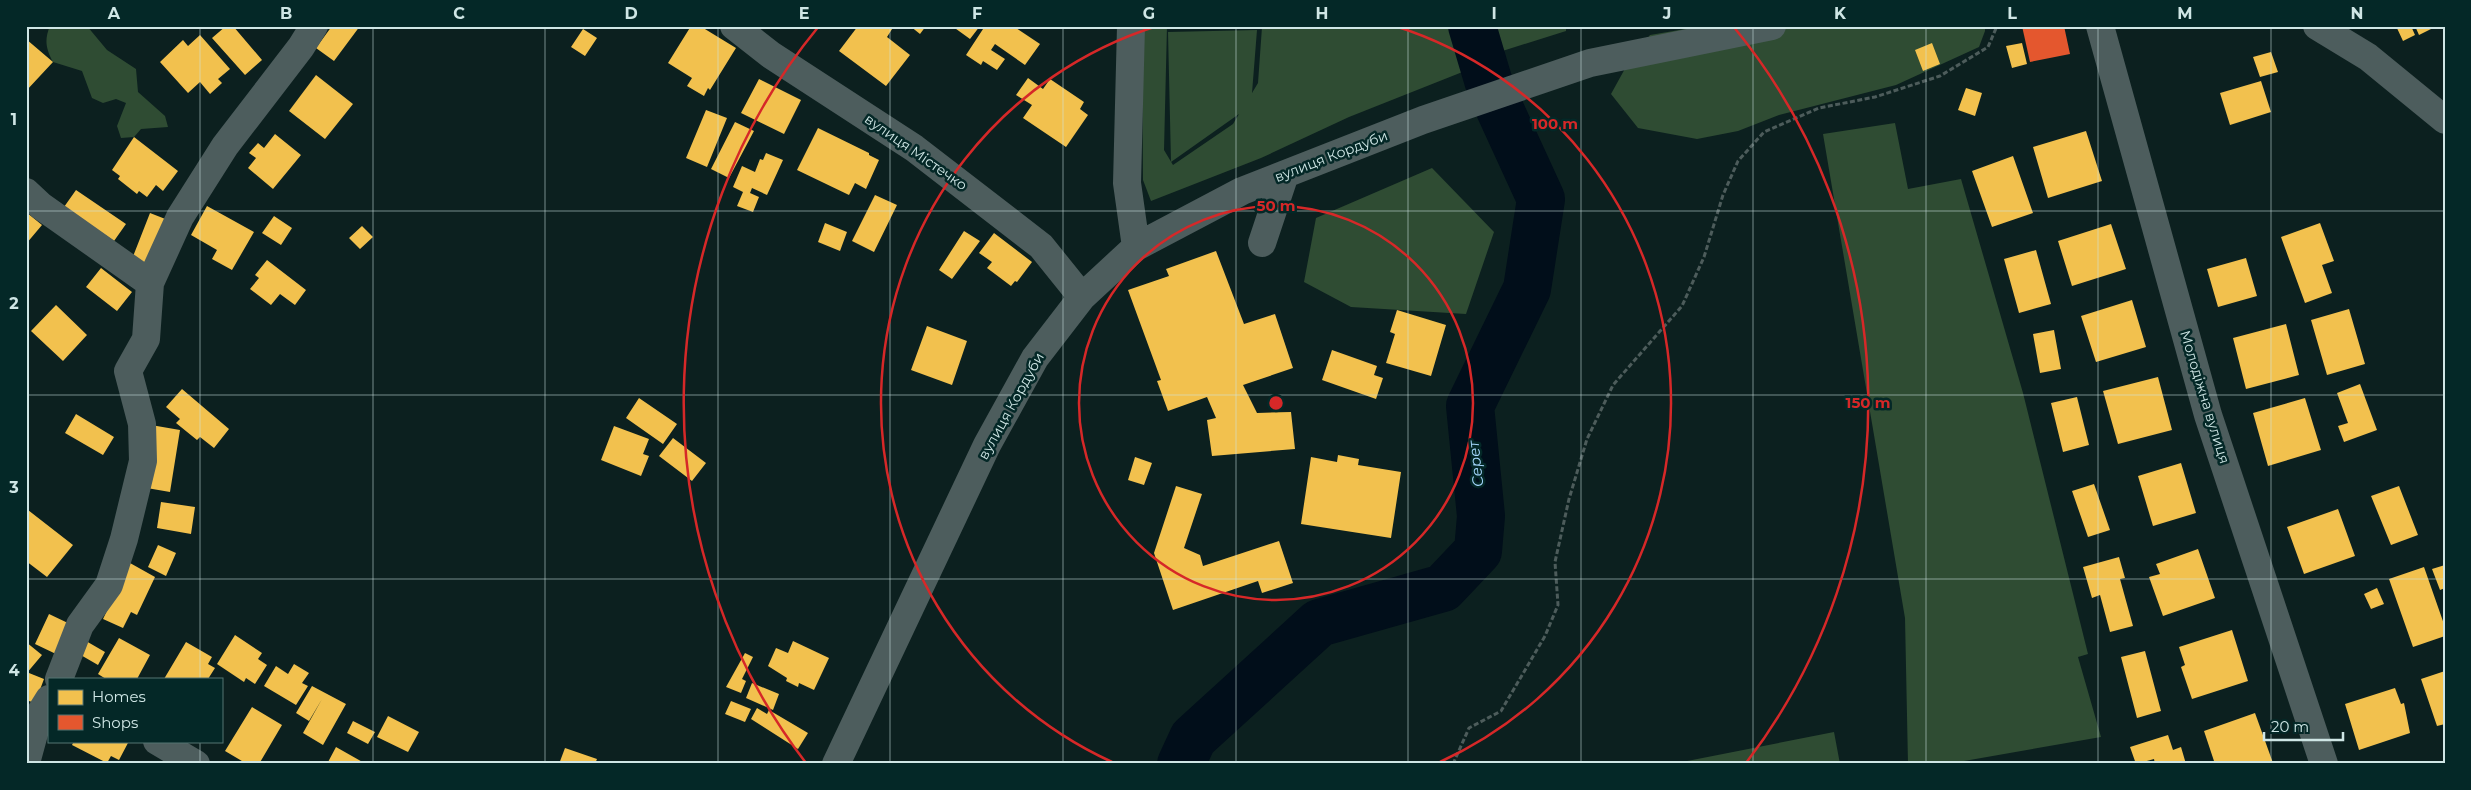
<svg xmlns="http://www.w3.org/2000/svg" width="2471" height="790" viewBox="0 0 2471 790" font-family="Montserrat,sans-serif">
  <rect width="100%" height="100%" fill="#0c201f"/>
  <path fill="#2f4c33" d="M 50,26 L 87,26 L 107,50 L 136,69 L 138,92 L 165,116 L 168,127 L 141,129 L 134,137 L 121,138 L 117,126 L 126,103 L 116,99 L 103,103 L 92,98 L 82,71 L 53,62 C 46,49 44,40 50,26 Z
    M 1142,26 L 1167,26 L 1164,150 L 1173,165 L 1233,124 L 1239,114 L 1171,162 L 1168,32 L 1257,30 L 1252,93 L 1258,83 L 1262,27 L 1179,26 L 1460,26 L 1464,36 L 1470,69 L 1349,117 L 1261,158 L 1151,201 L 1143,180 Z
    M 1480,26 L 1566,26 L 1566,31 L 1493,54 Z
    M 1703,26 L 1985,26 L 1985,31 L 1979,47 L 1896,85 L 1779,115 L 1738,131 L 1697,139 L 1638,128 L 1611,94 L 1627,65 L 1650,35 Z
    M 1895,123 L 1908,189 L 1961,179 L 2023,393 L 2088,654 L 2078,657 L 2101,737 L 1947,764 L 1908,764 L 1905,618 L 1823,134 Z
    M 1432,168 L 1494,232 L 1466,314 L 1351,307 L 1304,282 L 1316,218 Z
    M 1834,732 L 1840,764 L 1672,764 Z"/>
  <path fill="#f2c14e" d="M 226,26 L 233,26 L 262,60 L 245,75 L 212,38 Z
    M 332,26 L 360,26 L 334,61 L 316,48 Z
    M 691,26 L 700,26 L 736,48 L 710,90 L 708,88 L 704,96 L 687,86 L 692,78 L 668,63 Z
    M 858,26 L 894,26 L 887,37 L 910,55 L 886,86 L 839,51 Z
    M 910,26 L 926,26 L 920,34 Z
    M 952,26 L 980,26 L 970,39 Z
    M 985,26 L 1013,26 L 1040,44 L 1025,65 L 995,44 L 991,50 L 1005,59 L 997,70 L 983,61 L 981,65 L 966,55 Z
    M 2396,26 L 2411,26 L 2415,35 L 2403,41 Z
    M 2415,26 L 2437,26 L 2419,35 Z
    M 583,29 L 597,38 L 585,56 L 571,47 Z
    M 200,35 L 230,69 L 218,79 L 222,83 L 210,94 L 200,82 L 188,93 L 160,62 L 183,40 L 188,46 Z
    M 26,39 L 53,62 L 26,91 Z
    M 1932,43 L 1940,64 L 1923,71 L 1915,50 Z
    M 2022,43 L 2027,64 L 2012,68 L 2006,46 Z
    M 2271,52 L 2278,72 L 2260,77 L 2253,57 Z
    M 316,75 L 353,104 L 325,139 L 289,111 Z
    M 1028,78 L 1043,89 L 1050,79 L 1084,102 L 1080,109 L 1088,115 L 1066,147 L 1023,118 L 1032,105 L 1016,95 Z
    M 759,79 L 801,100 L 784,134 L 741,113 Z
    M 2261,81 L 2271,112 L 2230,125 L 2220,93 Z
    M 1966,88 L 1982,93 L 1975,116 L 1958,110 Z
    M 706,110 L 727,118 L 707,167 L 686,158 Z
    M 735,122 L 754,131 L 729,178 L 711,169 Z
    M 818,128 L 869,153 L 869,155 L 879,160 L 866,189 L 855,183 L 849,195 L 797,170 Z
    M 2086,131 L 2102,181 L 2048,198 L 2033,147 Z
    M 275,134 L 301,155 L 273,189 L 248,168 L 256,158 L 249,153 L 258,143 L 264,148 Z
    M 134,137 L 178,171 L 163,191 L 156,185 L 147,197 L 139,191 L 137,194 L 118,179 L 120,176 L 112,170 Z
    M 766,153 L 783,160 L 767,195 L 752,188 L 750,193 L 759,197 L 753,212 L 737,206 L 743,192 L 733,187 L 742,166 L 755,172 L 760,159 L 763,160 Z
    M 2013,156 L 2033,213 L 1992,227 L 1972,171 Z
    M 76,190 L 126,224 L 114,241 L 64,207 Z
    M 875,195 L 897,205 L 874,252 L 852,241 Z
    M 207,206 L 254,232 L 232,270 L 212,259 L 217,250 L 191,235 Z
    M 26,212 L 42,225 L 26,244 Z
    M 150,213 L 173,222 L 154,268 L 132,259 Z
    M 274,216 L 292,228 L 281,245 L 262,233 Z
    M 825,223 L 847,232 L 840,251 L 818,242 Z
    M 2320,223 L 2334,261 L 2322,265 L 2332,293 L 2305,303 L 2281,237 Z
    M 2111,224 L 2126,269 L 2072,286 L 2058,241 Z
    M 362,226 L 373,237 L 360,249 L 349,238 Z
    M 964,231 L 980,241 L 952,279 L 939,270 Z
    M 994,233 L 1032,262 L 1017,282 L 1015,281 L 1011,286 L 987,268 L 992,262 L 979,253 Z
    M 2036,250 L 2051,304 L 2019,313 L 2004,259 Z
    M 1216,251 L 1244,324 L 1275,314 L 1293,368 L 1243,385 L 1257,413 L 1291,412 L 1295,449 L 1212,456 L 1207,420 L 1216,418 L 1207,397 L 1168,411 L 1157,381 L 1161,380 L 1128,290 L 1169,276 L 1166,269 Z
    M 2246,258 L 2257,296 L 2218,307 L 2207,269 Z
    M 267,260 L 306,290 L 295,305 L 280,294 L 271,305 L 250,289 L 259,278 L 255,275 Z
    M 101,268 L 132,292 L 117,311 L 86,287 Z
    M 2132,300 L 2146,347 L 2096,362 L 2081,316 Z
    M 56,305 L 87,335 L 63,361 L 31,331 Z
    M 2349,309 L 2365,364 L 2327,375 L 2311,320 Z
    M 1397,310 L 1446,325 L 1431,376 L 1386,363 L 1395,334 L 1390,332 Z
    M 2286,324 L 2299,375 L 2246,389 L 2233,338 Z
    M 927,326 L 967,341 L 952,385 L 911,370 Z
    M 2054,330 L 2061,369 L 2040,373 L 2033,334 Z
    M 1332,350 L 1377,366 L 1374,375 L 1383,378 L 1376,399 L 1322,380 Z
    M 2158,377 L 2172,430 L 2118,444 L 2103,391 Z
    M 2360,384 L 2377,430 L 2344,442 L 2338,426 L 2348,423 L 2337,393 Z
    M 182,389 L 229,429 L 214,448 L 200,437 L 197,440 L 176,423 L 180,419 L 166,407 Z
    M 2077,397 L 2089,445 L 2063,452 L 2051,403 Z
    M 639,398 L 677,424 L 663,444 L 626,418 Z
    M 2305,398 L 2321,450 L 2268,466 L 2253,413 Z
    M 76,414 L 114,437 L 103,455 L 65,433 Z
    M 151,425 L 180,430 L 170,492 L 141,487 Z
    M 614,426 L 649,439 L 643,454 L 649,456 L 641,476 L 601,460 Z
    M 673,438 L 706,463 L 692,481 L 659,456 Z
    M 1338,455 L 1359,459 L 1358,465 L 1401,472 L 1391,538 L 1301,524 L 1311,457 L 1337,462 Z
    M 1135,457 L 1152,463 L 1144,485 L 1128,480 Z
    M 2181,463 L 2196,513 L 2153,526 L 2138,476 Z
    M 2094,484 L 2110,530 L 2088,537 L 2072,491 Z
    M 1176,486 L 1202,494 L 1184,548 L 1200,555 L 1203,566 L 1279,541 L 1293,583 L 1262,593 L 1258,581 L 1173,610 L 1154,553 Z
    M 2399,486 L 2418,535 L 2391,545 L 2371,496 Z
    M 161,502 L 195,507 L 191,534 L 157,528 Z
    M 2338,509 L 2355,556 L 2304,574 L 2287,527 Z
    M 28,510 L 73,545 L 47,577 L 26,561 L 26,513 Z
    M 158,545 L 176,553 L 166,576 L 148,567 Z
    M 2198,549 L 2215,598 L 2163,616 L 2149,577 L 2160,574 L 2156,564 Z
    M 2119,557 L 2125,578 L 2120,579 L 2133,626 L 2110,632 L 2100,595 L 2092,598 L 2083,567 Z
    M 130,563 L 155,577 L 137,615 L 131,612 L 123,628 L 103,619 Z
    M 2445,565 L 2445,588 L 2440,590 L 2432,569 Z
    M 2424,567 L 2445,627 L 2445,636 L 2413,647 L 2389,579 Z
    M 2377,588 L 2384,604 L 2371,609 L 2364,594 Z
    M 49,614 L 70,624 L 56,654 L 35,644 Z
    M 2232,630 L 2248,681 L 2192,699 L 2181,667 L 2185,665 L 2179,647 Z
    M 235,635 L 262,653 L 258,659 L 267,665 L 255,684 L 246,678 L 244,682 L 217,664 Z
    M 119,638 L 150,655 L 137,679 L 106,679 L 98,674 Z
    M 86,641 L 105,652 L 98,665 L 79,654 Z
    M 793,641 L 829,658 L 814,690 L 799,683 L 798,687 L 786,681 L 787,678 L 768,666 L 776,648 L 788,653 Z
    M 26,642 L 42,655 L 26,674 Z
    M 186,642 L 212,657 L 208,664 L 215,668 L 208,679 L 164,679 Z
    M 2145,651 L 2161,711 L 2137,718 L 2121,657 Z
    M 745,653 L 753,657 L 742,679 L 746,681 L 741,693 L 726,687 Z
    M 294,664 L 309,673 L 302,683 L 308,686 L 296,705 L 264,686 L 276,666 L 288,674 Z
    M 2445,671 L 2445,724 L 2437,726 L 2421,679 Z
    M 29,673 L 44,679 L 35,703 L 26,700 L 26,681 Z
    M 752,683 L 779,694 L 773,710 L 746,698 Z
    M 312,686 L 346,704 L 323,745 L 303,733 L 322,699 L 309,721 L 296,713 Z
    M 2395,688 L 2401,704 L 2404,703 L 2410,733 L 2359,750 L 2345,704 Z
    M 731,701 L 751,709 L 745,722 L 725,714 Z
    M 252,707 L 282,725 L 259,764 L 247,764 L 225,751 Z
    M 757,708 L 767,714 L 769,710 L 808,733 L 798,749 L 751,719 Z
    M 2255,713 L 2273,763 L 2215,764 L 2204,731 Z
    M 388,716 L 419,732 L 408,752 L 377,737 Z
    M 353,721 L 375,732 L 368,744 L 347,733 Z
    M 2168,735 L 2173,750 L 2181,747 L 2186,764 L 2155,764 L 2154,759 L 2136,764 L 2130,747 Z
    M 74,741 L 129,741 L 119,760 L 111,756 L 107,763 L 72,745 Z
    M 336,747 L 366,764 L 327,764 Z
    M 565,748 L 597,759 L 595,764 L 559,764 Z"/>
  <path fill="#e4572e" d="M 2022,26 L 2064,26 L 2070,54 L 2030,62 Z"/>
  <g fill="none" stroke-linecap="round" stroke-linejoin="round">
    <path stroke="#010e1a" stroke-width="48" d="M 1181,764 L 1193,738 L 1319,623 L 1443,588 L 1478,551 L 1481,516 L 1470,406 L 1527,289 L 1541,199 L 1491,90 L 1472,26"/>
    <path stroke="#4d5c5b" stroke-width="3" stroke-dasharray="5 2.5" stroke-linecap="butt" d="M 1453,764 L 1469,728 L 1501,711 L 1545,636 L 1558,605 L 1555,562 L 1569,499 L 1587,439 L 1613,385 L 1682,306 L 1704,257 L 1723,195 L 1738,161 L 1764,132 L 1819,108 L 1875,97 L 1940,76 L 1988,47 L 1997,26"/>
    <path stroke="#4d5d5d" stroke-width="28" d="M 734,26 L 771,55 L 914,148 L 1041,246 L 1082,297
      M 1131,26 L 1127,183 L 1136,247
      M 2100,26 L 2208,415 L 2324,764
      M 2317,26 L 2368,57 L 2445,120
      M 26,192 L 41,206 L 150,283
      M 1262,243 L 1285,174
      M 59,679 L 80,625 L 109,585 L 124,539 L 143,461 L 142,424 L 128,371 L 146,339 L 150,283 L 180,217 L 225,146 L 301,47 L 314,26
      M 157,741 L 196,764
      M 26,763 L 39,715 L 49,699
      M 836,764 L 987,445 L 1035,358 L 1082,297 L 1136,247 L 1242,191 L 1423,120 L 1590,63 L 1772,26"/>
  </g>
  <path fill="none" stroke="#cfe6e5" stroke-width="1" stroke-opacity="0.55" d="M 200,26 L 200,679M 373,26 L 373,764M 545,26 L 545,764M 718,26 L 718,764M 890,26 L 890,764M 1063,26 L 1063,764M 1236,26 L 1236,764M 1408,26 L 1408,764M 1581,26 L 1581,764M 1753,26 L 1753,764M 1926,26 L 1926,764M 2098,26 L 2098,764M 2271,26 L 2271,764M 26,211 L 2445,211M 26,395 L 2445,395M 26,579 L 2445,579M 200,741 L 200,764"/>
  <g fill="none" stroke="#d62828" stroke-width="2.5">
    <circle cx="1276" cy="403" r="197"/>
    <path d="M1112 762A395 395 0 0 1 1157 26M1395 26A395 395 0 0 1 1440 762"/>
    <path d="M806 763A592 592 0 0 1 819 26M1733 26A592 592 0 0 1 1746 763"/>
  </g>
  <g text-anchor="middle" stroke-width="5" stroke-linejoin="round" paint-order="stroke">
    <g font-size="14" fill="#cfe6e5" stroke="#042827">
      <text transform="translate(916 152) rotate(35)" y="5">вулиця Містечко</text>
      <text transform="translate(1331 156) rotate(-21)" y="5">вулиця Кордуби</text>
      <text transform="translate(2205 397) rotate(73)" y="5">Молодіжна вулиця</text>
      <text transform="translate(1011 406) rotate(-61)" y="5">вулиця Кордуби</text>
    </g>
    <g font-size="15" font-style="italic" fill="#a5d6fc" stroke="#042827">
      <text transform="translate(1476 464) rotate(-96)" y="5">Серет</text>
    </g>
  </g>
  <circle cx="1276" cy="403" r="8" fill="#d62828" stroke="#042827" stroke-width="2.5"/>
  <g font-size="15" text-anchor="middle" font-weight="bold" fill="#d62828" stroke="#042827" stroke-width="5" stroke-linejoin="round" paint-order="stroke">
    <text x="1555" y="129">100 m</text>
    <text x="1276" y="211">50 m</text>
    <text x="1868" y="408">150 m</text>
  </g>
  <rect width="2471" height="790" fill="none" stroke="#042827" stroke-width="55"/>
  <rect x="48" y="678" width="175" height="65" fill="#042827" stroke="#557473"/>
  <rect x="58" y="690" width="25" height="15" fill="#f2c14e" stroke="#557473"/>
  <text x="92" y="702" font-size="15" fill="#cfe6e5">Homes</text>
  <rect x="58" y="715" width="25" height="15" fill="#e4572e" stroke="#557473"/>
  <text x="92" y="728" font-size="15" fill="#cfe6e5">Shops</text>
  <path d="M2264 732v8h79v-8" fill="none" stroke="#cfe6e5" stroke-width="2.5"/>
  <text x="2271" y="732" font-size="15" fill="#cfe6e5" stroke="#042827" stroke-width="4" paint-order="stroke">20 m</text>
  <rect x="28" y="28" width="2416" height="734" fill="none" stroke="#cfe6e5" stroke-width="2"/>
  <g font-size="16" text-anchor="middle" font-weight="bold" fill="#cfe6e5">
    <text x="114" y="19">A</text>
    <text x="286" y="19">B</text>
    <text x="459" y="19">C</text>
    <text x="631" y="19">D</text>
    <text x="804" y="19">E</text>
    <text x="977" y="19">F</text>
    <text x="1149" y="19">G</text>
    <text x="1322" y="19">H</text>
    <text x="1494" y="19">I</text>
    <text x="1667" y="19">J</text>
    <text x="1840" y="19">K</text>
    <text x="2012" y="19">L</text>
    <text x="2185" y="19">M</text>
    <text x="2357" y="19">N</text>
    <text x="14" y="125">1</text>
    <text x="14" y="309">2</text>
    <text x="14" y="493">3</text>
    <text x="14" y="676">4</text>
  </g>
</svg>
